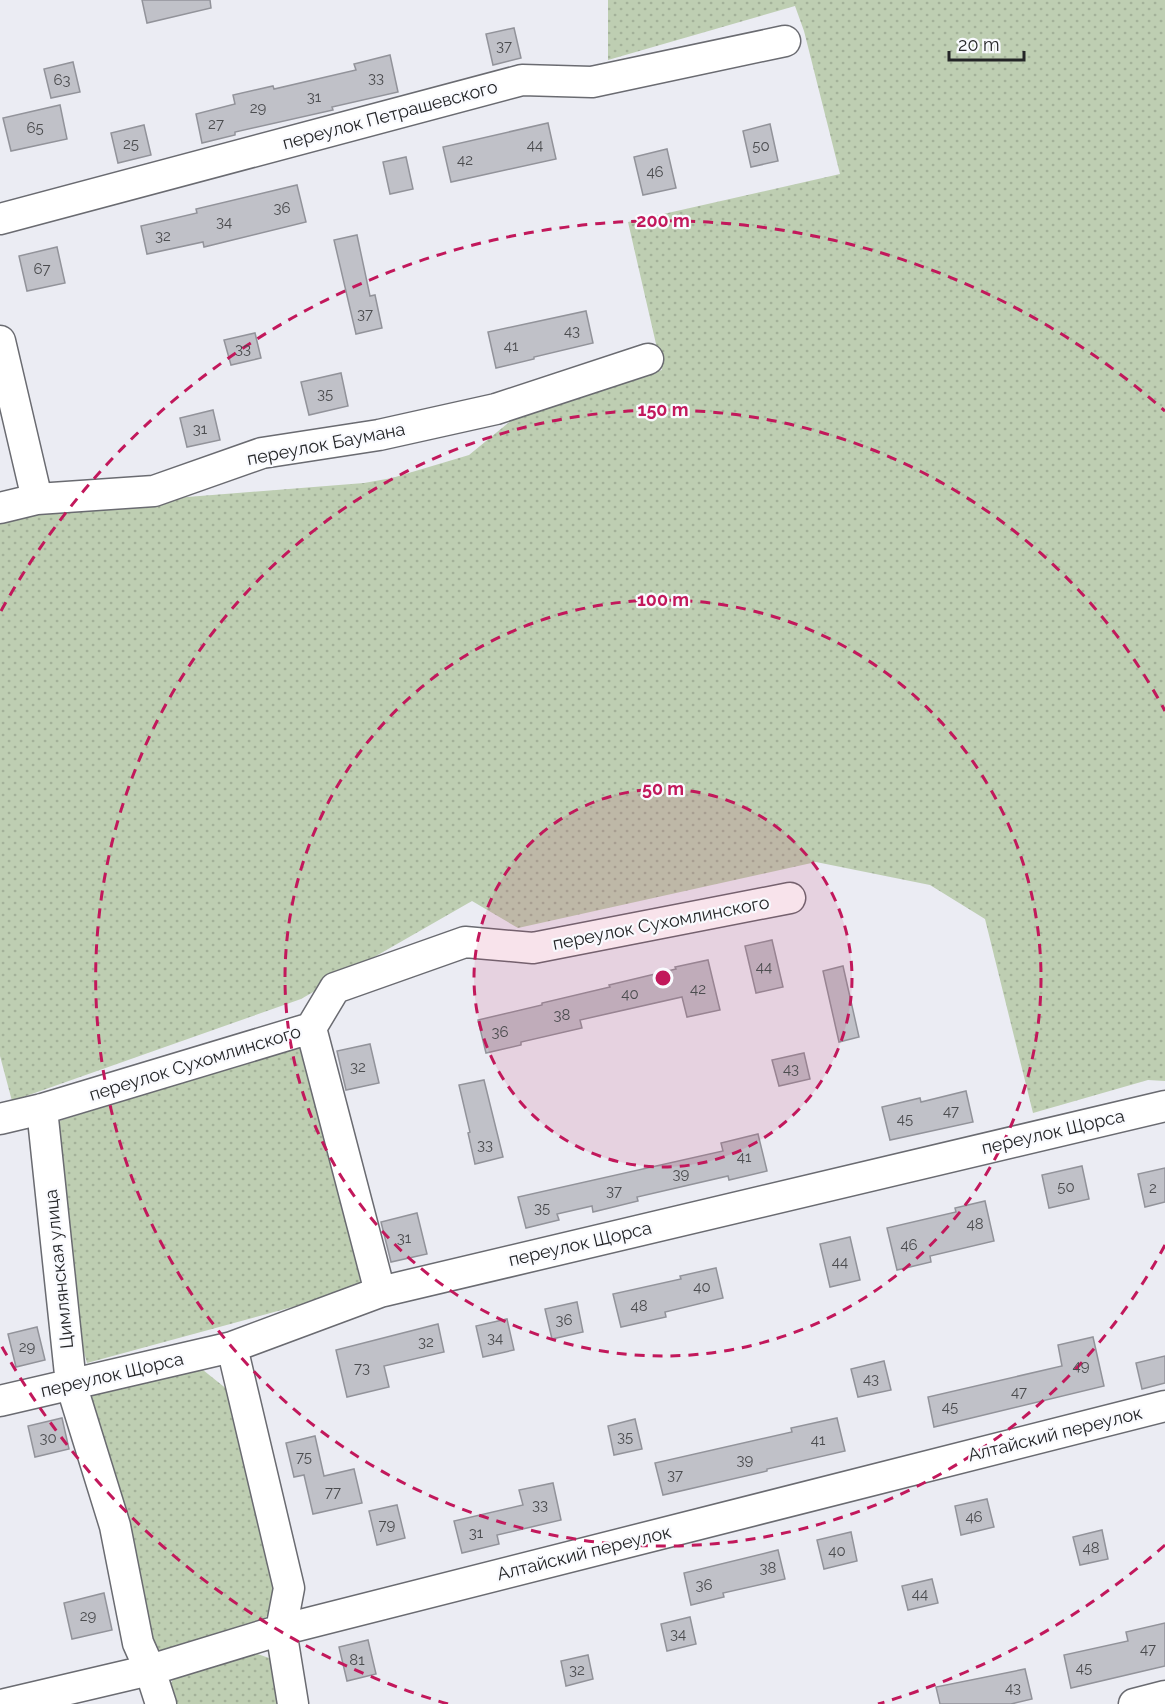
<svg xmlns="http://www.w3.org/2000/svg" width="1165" height="1704" viewBox="0 0 1165 1704" font-family="Raleway,sans-serif">
  <defs>
    <pattern id="grass-dots" width="8" height="8" patternUnits="userSpaceOnUse" patternTransform="scale(1.5)"><rect width="8" height="8" fill="#beceb2"/><path d="M2 2h.1M6 6h.1" fill="none" stroke="#a3b199" stroke-width="1.8" stroke-linecap="round"/></pattern>
  </defs>
  <rect width="100%" height="100%" fill="#ebecf3"/>
  <path fill="url(#grass-dots)" d="M 608,0 L 1165,0 L 1165,1081 L 1148,1080 L 1033,1113 L 985,919 L 930,885 L 816,862 L 518,928 L 472,901 L 301,999 L 12,1101 L 0,1056 L 0,519 L 50,508 L 364,483 L 392,478 L 469,455 L 529,406 L 662,370 L 628,222 L 840,174 L 804,31 L 795,6 L 608,60 Z
    M 302,1044 L 362,1288 L 87,1363 L 79,1335 L 56,1122 Z
    M 182,1365 L 203,1370 L 228,1390 L 277,1569 L 274,1610 L 261,1621 L 154,1656 L 80,1396 Z
    M 249,1651 L 272,1659 L 284,1704 L 171,1704 L 167,1690 L 175,1676 Z"/>
  <path fill="#c0c1c8" stroke="#92939a" stroke-width="1.5" d="M 142,0 L 210,0 L 211,8 L 147,23 Z
    M 514,28 L 521,58 L 493,65 L 486,34 Z
    M 390,55 L 398,92 L 332,107 L 333,110 L 235,132 L 235,135 L 202,143 L 196,114 L 235,104 L 233,95 L 273,86 L 274,89 L 356,70 L 354,64 Z
    M 73,62 L 80,92 L 51,98 L 44,69 Z
    M 60,105 L 67,139 L 11,151 L 3,118 Z
    M 548,123 L 556,159 L 451,182 L 443,147 Z
    M 770,124 L 778,161 L 751,167 L 743,131 Z
    M 144,125 L 151,155 L 118,163 L 111,133 Z
    M 667,149 L 676,188 L 643,195 L 634,157 Z
    M 406,157 L 413,189 L 390,194 L 383,162 Z
    M 297,185 L 306,222 L 204,247 L 203,242 L 147,254 L 141,226 L 197,213 L 196,209 Z
    M 357,235 L 370,296 L 375,295 L 382,328 L 356,334 L 334,240 Z
    M 57,247 L 65,283 L 27,291 L 19,256 Z
    M 586,311 L 593,343 L 534,357 L 534,359 L 496,368 L 488,332 Z
    M 255,333 L 261,358 L 231,365 L 224,340 Z
    M 341,373 L 348,406 L 309,415 L 301,382 Z
    M 213,410 L 220,440 L 187,447 L 180,418 Z
    M 772,940 L 783,987 L 756,993 L 745,946 Z
    M 708,960 L 720,1010 L 687,1017 L 682,997 L 580,1020 L 582,1028 L 521,1042 L 521,1045 L 486,1053 L 478,1020 L 542,1005 L 542,1003 L 610,987 L 609,985 L 676,969 L 675,967 Z
    M 843,966 L 859,1037 L 839,1042 L 823,971 Z
    M 370,1044 L 379,1083 L 346,1090 L 337,1051 Z
    M 804,1053 L 810,1079 L 779,1086 L 772,1060 Z
    M 484,1080 L 503,1157 L 475,1164 L 468,1133 L 470,1132 L 459,1085 Z
    M 966,1091 L 973,1122 L 890,1140 L 882,1107 L 920,1098 L 921,1102 Z
    M 758,1134 L 767,1171 L 729,1180 L 728,1176 L 637,1197 L 638,1201 L 593,1212 L 592,1206 L 557,1214 L 559,1220 L 526,1228 L 518,1197 L 723,1151 L 721,1143 Z
    M 1082,1166 L 1089,1199 L 1049,1208 L 1042,1175 Z
    M 1165,1168 L 1165,1202 L 1145,1207 L 1138,1174 Z
    M 985,1201 L 994,1241 L 930,1256 L 931,1262 L 897,1270 L 887,1228 L 956,1212 L 955,1208 Z
    M 417,1213 L 427,1254 L 391,1262 L 381,1222 Z
    M 850,1237 L 860,1280 L 830,1287 L 820,1244 Z
    M 716,1268 L 723,1298 L 665,1312 L 666,1317 L 621,1327 L 613,1294 L 681,1279 L 680,1276 Z
    M 577,1302 L 583,1332 L 552,1339 L 545,1309 Z
    M 507,1319 L 514,1350 L 483,1357 L 476,1326 Z
    M 438,1324 L 444,1352 L 384,1366 L 389,1387 L 347,1397 L 336,1350 Z
    M 37,1327 L 45,1360 L 16,1367 L 8,1334 Z
    M 1093,1337 L 1104,1386 L 934,1427 L 928,1397 L 1062,1366 L 1058,1345 Z
    M 1165,1356 L 1165,1383 L 1142,1389 L 1136,1363 Z
    M 884,1361 L 891,1390 L 858,1397 L 851,1369 Z
    M 62,1418 L 69,1449 L 35,1457 L 28,1426 Z
    M 837,1418 L 845,1451 L 767,1469 L 767,1471 L 663,1495 L 655,1463 L 792,1432 L 791,1428 Z
    M 635,1419 L 642,1449 L 614,1455 L 608,1426 Z
    M 315,1436 L 324,1476 L 354,1469 L 362,1503 L 313,1514 L 304,1475 L 294,1477 L 286,1443 Z
    M 553,1483 L 561,1520 L 497,1535 L 499,1544 L 462,1553 L 454,1521 L 523,1505 L 519,1490 Z
    M 987,1499 L 994,1527 L 961,1535 L 955,1506 Z
    M 397,1505 L 405,1538 L 377,1545 L 369,1511 Z
    M 1102,1530 L 1108,1559 L 1080,1565 L 1073,1537 Z
    M 851,1532 L 857,1561 L 824,1569 L 817,1540 Z
    M 778,1550 L 785,1579 L 723,1593 L 724,1597 L 691,1605 L 684,1573 Z
    M 932,1579 L 938,1603 L 908,1610 L 902,1586 Z
    M 104,1593 L 112,1630 L 72,1639 L 64,1603 Z
    M 690,1617 L 696,1644 L 667,1651 L 661,1624 Z
    M 1165,1623 L 1165,1666 L 1071,1688 L 1064,1655 L 1128,1641 L 1126,1632 Z
    M 368,1640 L 376,1674 L 347,1681 L 339,1647 Z
    M 588,1655 L 593,1679 L 566,1686 L 561,1661 Z
    M 1025,1669 L 1032,1699 L 1011,1704 L 940,1704 L 936,1687 Z"/>
  <g fill="none" stroke-linecap="round" stroke-linejoin="round">
    <g stroke="#6a6b71" stroke-width="33">
      <path id="street" d="M 0,219 L 522,80 L 592,82 L 785,41
        M 0,341 L 37,499
        M 0,508 L 37,499 L 154,491 L 262,453 L 379,435 L 496,409 L 648,359
        M 311,1028 L 380,1292
        M 42,1109 L 71,1384 L 115,1526 L 138,1643 L 150,1670 L 161,1704
        M 0,1119 L 42,1109 L 311,1028 L 335,988 L 465,942 L 533,948 L 790,898
        M 232,1347 L 289,1588 L 281,1630 L 293,1704
        M 0,1401 L 232,1347 L 380,1292 L 1165,1106
        M 5,1704 L 150,1670 L 281,1630 L 1165,1406
        M 1134,1704 L 1165,1696"/>
    </g>
    <use href="#street" stroke="#fff" stroke-width="30"/>
  </g>
  <circle cx="663" cy="978" r="189" fill="#c2185b" fill-opacity=".12"/>
  <g fill="none" stroke="#c2185b" stroke-width="3" stroke-dasharray="10 8">
    <circle cx="663" cy="978" r="189"/>
    <circle cx="663" cy="978" r="378"/>
    <path d="M1165 1245A568 568 0 1 1 1165 711"/>
    <path d="M1165 1545A757 757 0 0 1 878 1704M448 1704A757 757 0 0 1 1 1345M1 611A757 757 0 0 1 1165 411"/>
  </g>
  <g text-anchor="middle" stroke-width="4.5" stroke-linejoin="round" paint-order="stroke">
    <g font-size="15" fill="#4b4c4f">
      <text x="504" y="51">37</text>
      <text x="376" y="83">33</text>
      <text x="62" y="85">63</text>
      <text x="314" y="102">31</text>
      <text x="258" y="113">29</text>
      <text x="216" y="129">27</text>
      <text x="35" y="133">65</text>
      <text x="131" y="149">25</text>
      <text x="535" y="150">44</text>
      <text x="761" y="151">50</text>
      <text x="465" y="165">42</text>
      <text x="655" y="177">46</text>
      <text x="282" y="213">36</text>
      <text x="224" y="227">34</text>
      <text x="163" y="241">32</text>
      <text x="42" y="274">67</text>
      <text x="365" y="319">37</text>
      <text x="572" y="336">43</text>
      <text x="511" y="351">41</text>
      <text x="243" y="354">33</text>
      <text x="325" y="399">35</text>
      <text x="200" y="434">31</text>
      <text x="764" y="972">44</text>
      <text x="698" y="994">42</text>
      <text x="630" y="999">40</text>
      <text x="562" y="1020">38</text>
      <text x="500" y="1037">36</text>
      <text x="358" y="1072">32</text>
      <text x="791" y="1074">43</text>
      <text x="951" y="1116">47</text>
      <text x="905" y="1124">45</text>
      <text x="485" y="1150">33</text>
      <text x="744" y="1162">41</text>
      <text x="681" y="1179">39</text>
      <text x="1066" y="1192">50</text>
      <text x="1153" y="1193">2</text>
      <text x="614" y="1196">37</text>
      <text x="542" y="1213">35</text>
      <text x="975" y="1229">48</text>
      <text x="404" y="1243">31</text>
      <text x="909" y="1250">46</text>
      <text x="840" y="1267">44</text>
      <text x="702" y="1292">40</text>
      <text x="639" y="1311">48</text>
      <text x="564" y="1325">36</text>
      <text x="495" y="1343">34</text>
      <text x="426" y="1347">32</text>
      <text x="27" y="1352">29</text>
      <text x="1081" y="1371">49</text>
      <text x="362" y="1373">73</text>
      <text x="871" y="1384">43</text>
      <text x="1019" y="1397">47</text>
      <text x="950" y="1412">45</text>
      <text x="625" y="1442">35</text>
      <text x="48" y="1443">30</text>
      <text x="818" y="1445">41</text>
      <text x="304" y="1462">75</text>
      <text x="745" y="1465">39</text>
      <text x="675" y="1480">37</text>
      <text x="333" y="1497">77</text>
      <text x="540" y="1510">33</text>
      <text x="974" y="1522">46</text>
      <text x="387" y="1530">79</text>
      <text x="476" y="1538">31</text>
      <text x="1091" y="1553">48</text>
      <text x="837" y="1556">40</text>
      <text x="768" y="1573">38</text>
      <text x="704" y="1590">36</text>
      <text x="920" y="1599">44</text>
      <text x="88" y="1621">29</text>
      <text x="678" y="1639">34</text>
      <text x="1148" y="1654">47</text>
      <text x="357" y="1665">81</text>
      <text x="1084" y="1673">45</text>
      <text x="577" y="1675">32</text>
      <text x="1013" y="1693">43</text>
    </g>
    <g font-size="18" fill="#242527" stroke="#f9fafe">
      <text transform="translate(390 115) rotate(-15)" y="6">переулок Петрашевского</text>
      <text transform="translate(326 444) rotate(-11)" y="6">переулок Баумана</text>
      <text transform="translate(661 923) rotate(-11)" y="6">переулок Сухомлинского</text>
      <text transform="translate(195 1063) rotate(-17)" y="6">переулок Сухомлинского</text>
      <text transform="translate(1053 1132) rotate(-13)" y="6">переулок Щорса</text>
      <text transform="translate(580 1244) rotate(-13)" y="6">переулок Щорса</text>
      <text transform="translate(59 1269) rotate(-96)" y="6">Цимлянская улица</text>
      <text transform="translate(112 1375) rotate(-13)" y="6">переулок Щорса</text>
      <text transform="translate(1055 1434) rotate(-14)" y="6">Алтайский переулок</text>
      <text transform="translate(584 1553) rotate(-14)" y="6">Алтайский переулок</text>
    </g>
  </g>
  <circle cx="663" cy="978" r="9" fill="#c2185b" stroke="#f9fafe" stroke-width="3"/>
  <g font-size="18" text-anchor="middle" font-weight="bold" fill="#c2185b" stroke="#f9fafe" stroke-width="4.5" stroke-linejoin="round" paint-order="stroke">
    <text x="663" y="227">200 m</text>
    <text x="663" y="416">150 m</text>
    <text x="663" y="606">100 m</text>
    <text x="663" y="795">50 m</text>
  </g>
  <path d="M949 51v9h75v-9" fill="none" stroke="#242527" stroke-width="3"/>
  <text x="958" y="51" font-size="18" fill="#242527" stroke="#f9fafe" stroke-width="4.5" paint-order="stroke">20 m</text>
</svg>
